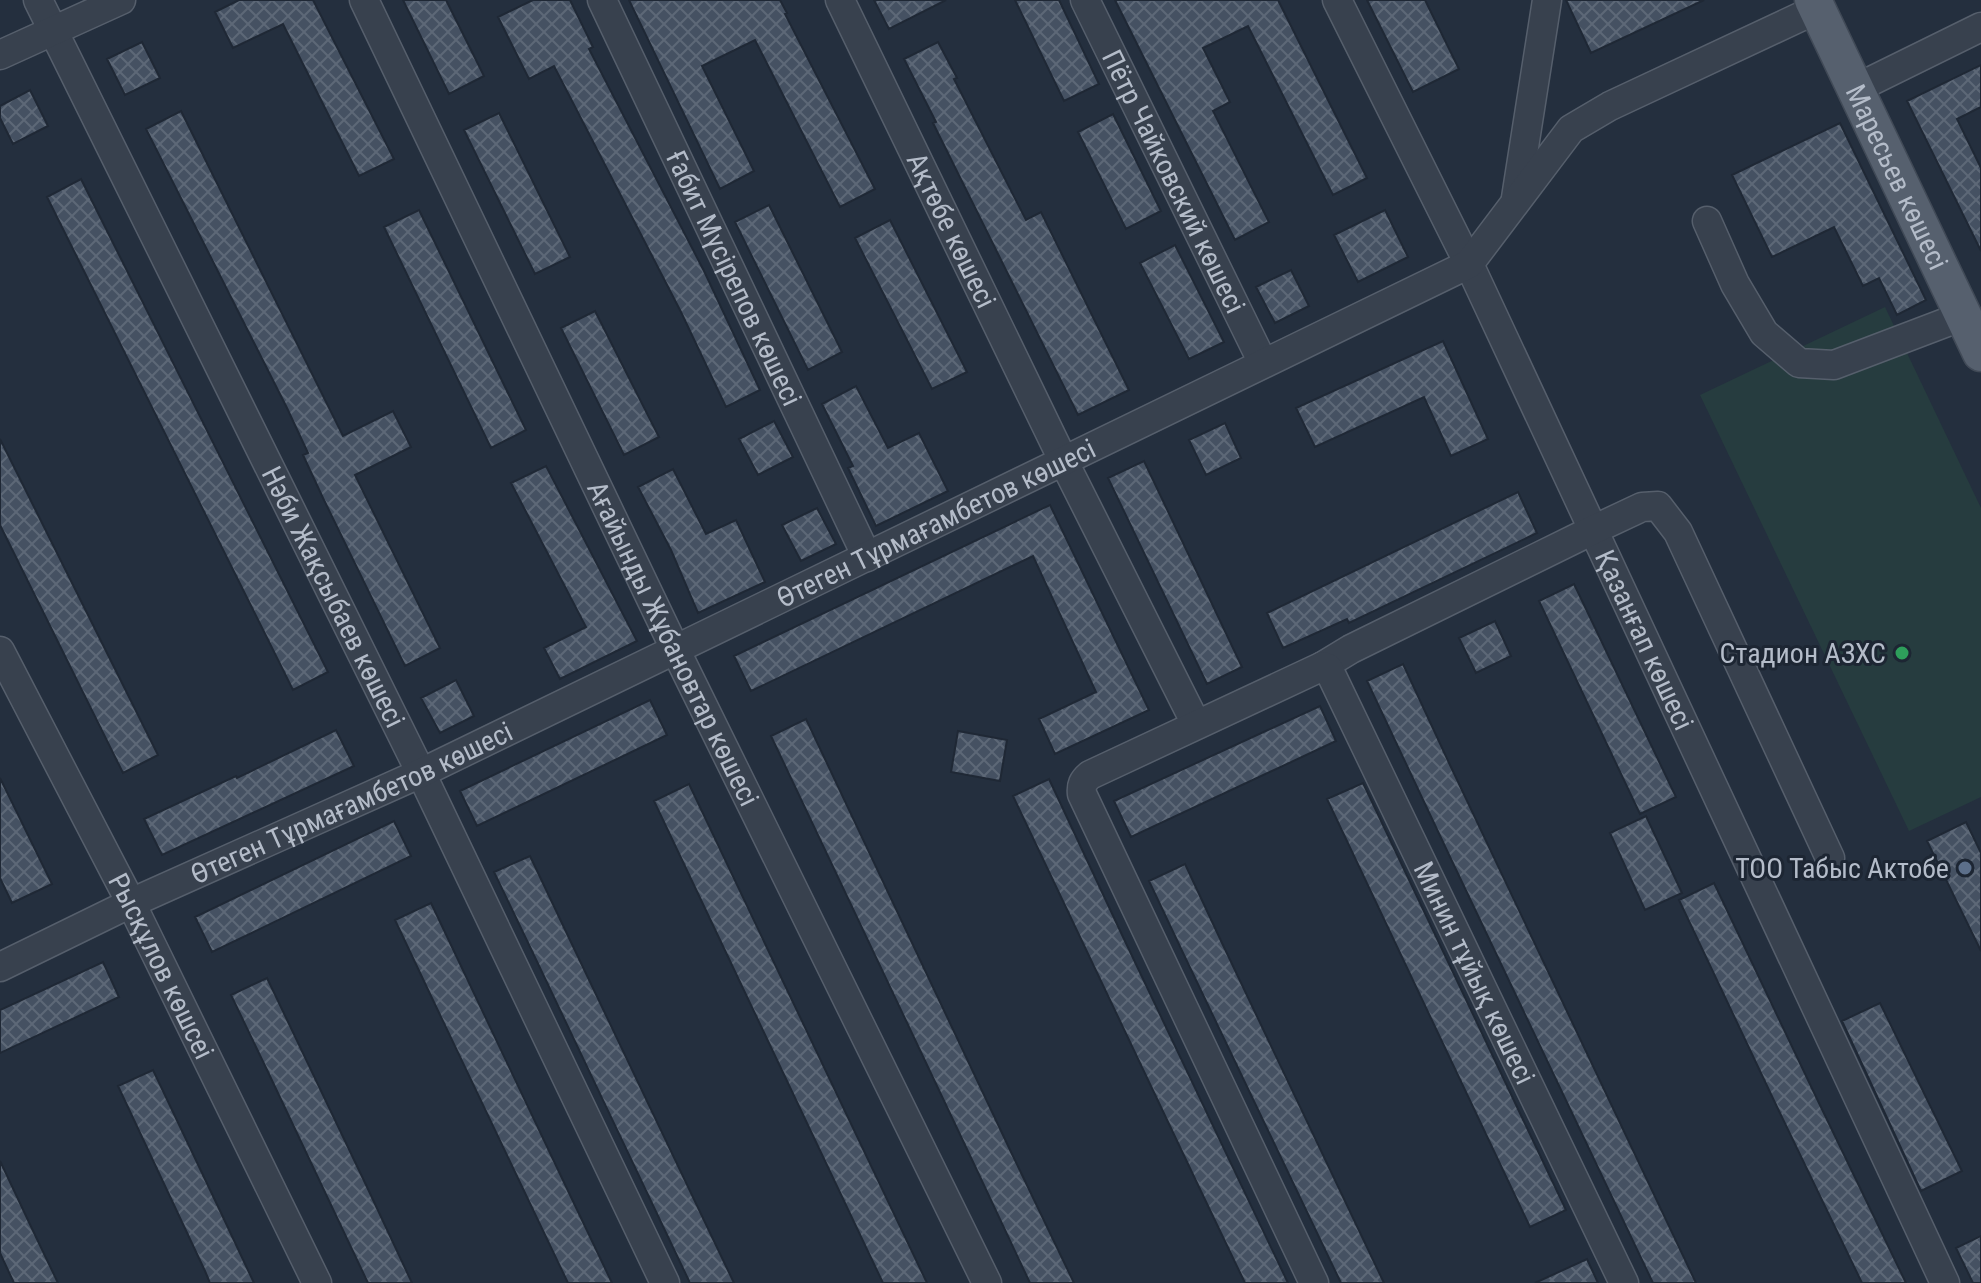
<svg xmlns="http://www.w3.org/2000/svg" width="1981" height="1283" viewBox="0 0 1981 1283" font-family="'Roboto Condensed',sans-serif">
  <defs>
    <pattern id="building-cross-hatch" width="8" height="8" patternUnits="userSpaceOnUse" patternTransform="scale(2)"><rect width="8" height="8" fill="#455162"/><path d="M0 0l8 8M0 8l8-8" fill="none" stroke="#5d6877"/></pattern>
  </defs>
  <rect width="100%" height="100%" fill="#242f3e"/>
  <path fill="#263c3f" d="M 1885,307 L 1981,508 L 1981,797 L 1909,831 L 1700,395 Z"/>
  <path fill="url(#building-cross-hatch)" stroke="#1f2835" stroke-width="2" d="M 239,0 L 313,0 L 394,159 L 359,176 L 283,24 L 233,48 L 215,12 Z
    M 403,0 L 446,0 L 484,76 L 449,94 Z
    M 533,0 L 570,0 L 593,47 L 589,49 L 704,271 L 760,390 L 726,407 L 681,312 L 554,66 L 529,79 L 498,17 Z
    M 629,0 L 780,0 L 787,13 L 785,14 L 875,189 L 840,207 L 755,40 L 702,66 L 754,171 L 720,189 Z
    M 874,0 L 946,0 L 889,29 Z
    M 1015,0 L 1059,0 L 1099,84 L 1064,101 Z
    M 1115,0 L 1278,0 L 1367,178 L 1333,195 L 1248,26 L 1203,48 L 1230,102 L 1213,111 L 1269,222 L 1235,240 Z
    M 1367,0 L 1425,0 L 1459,69 L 1413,92 Z
    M 1566,0 L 1704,0 L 1591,53 Z
    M 142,42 L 160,78 L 125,95 L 107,59 Z
    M 938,42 L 957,78 L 954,79 L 1026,220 L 1041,212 L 1129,390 L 1078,415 L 933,123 L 936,122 L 904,59 Z
    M 1981,65 L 1981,107 L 1957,119 L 1981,168 L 1981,251 L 1907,101 Z
    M 30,90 L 48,126 L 13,144 L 0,118 L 0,106 Z
    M 181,111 L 343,436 L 393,411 L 411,447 L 355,475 L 440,648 L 405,666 L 323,498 L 303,455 L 308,453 L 287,408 L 146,129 Z
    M 499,113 L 570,257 L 535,274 L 464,130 Z
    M 1113,114 L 1161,211 L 1126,229 L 1078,132 Z
    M 1840,123 L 1926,300 L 1897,315 L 1879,278 L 1863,286 L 1834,227 L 1772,257 L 1732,175 Z
    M 81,179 L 328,672 L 293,690 L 47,197 Z
    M 769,205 L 842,352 L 808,370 L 735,222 Z
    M 419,210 L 526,430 L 491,448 L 384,227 Z
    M 1385,210 L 1408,257 L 1358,282 L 1334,235 Z
    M 890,220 L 967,372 L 932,389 L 855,238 Z
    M 1175,245 L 1224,342 L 1189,359 L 1140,263 Z
    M 1291,270 L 1309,306 L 1275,323 L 1256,287 Z
    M 595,311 L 659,437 L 624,455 L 561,328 Z
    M 1443,341 L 1488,439 L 1451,456 L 1424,397 L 1315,447 L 1296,408 Z
    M 856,386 L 888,448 L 919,433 L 948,491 L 876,526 L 848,468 L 853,466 L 822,404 Z
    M 774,421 L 793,457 L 758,475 L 739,439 Z
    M 1225,423 L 1241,458 L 1206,475 L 1189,440 Z
    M 0,439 L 158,755 L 123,773 L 0,525 Z
    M 1144,461 L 1242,667 L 1207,684 L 1108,478 Z
    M 546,466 L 637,641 L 560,679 L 544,648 L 586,627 L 511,483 Z
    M 673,469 L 706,534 L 736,520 L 765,582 L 698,613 L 671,550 L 638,487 Z
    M 1518,492 L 1537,533 L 1349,623 L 1347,619 L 1283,648 L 1267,613 Z
    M 1050,505 L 1149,710 L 1055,754 L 1039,719 L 1096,692 L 1033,556 L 751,691 L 734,656 Z
    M 817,508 L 836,544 L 801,561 L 782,525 Z
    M 1574,584 L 1676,797 L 1640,814 L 1539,601 Z
    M 1495,621 L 1511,656 L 1476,673 L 1459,638 Z
    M 1403,664 L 1450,765 L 1696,1283 L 1653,1283 L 1451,859 L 1367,681 Z
    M 456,680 L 474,716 L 440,733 L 421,698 Z
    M 650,700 L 667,735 L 477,826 L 460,791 Z
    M 1320,706 L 1336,741 L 1131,837 L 1114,801 Z
    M 806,719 L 1011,1152 L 1074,1283 L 1030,1283 L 974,1164 L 771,736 Z
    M 336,730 L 354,766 L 162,855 L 144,819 L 236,776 L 237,778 Z
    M 958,731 L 1007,740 L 1000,781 L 951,772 Z
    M 0,778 L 52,884 L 12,903 L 0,878 Z
    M 1049,779 L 1123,937 L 1288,1283 L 1245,1283 L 1198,1185 L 1013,796 Z
    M 1363,783 L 1566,1210 L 1530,1227 L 1327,799 Z
    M 689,784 L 769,952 L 927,1283 L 883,1283 L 730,961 L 654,801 Z
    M 1646,816 L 1682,893 L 1645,910 L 1610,833 Z
    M 394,821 L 411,856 L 212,952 L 195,917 Z
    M 1966,822 L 1981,853 L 1981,951 L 1927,841 Z
    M 530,856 L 569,938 L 734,1283 L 690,1283 L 531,949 L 494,872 Z
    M 1185,864 L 1222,943 L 1384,1283 L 1341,1283 L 1184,955 L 1149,881 Z
    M 1714,883 L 1818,1101 L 1906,1283 L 1862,1283 L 1778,1109 L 1679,900 Z
    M 431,903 L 570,1195 L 612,1283 L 568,1283 L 431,996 L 395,920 Z
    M 103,962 L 119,997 L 0,1053 L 0,1010 Z
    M 267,978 L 367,1187 L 412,1283 L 368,1283 L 268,1072 L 231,995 Z
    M 1880,1003 L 1962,1171 L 1921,1191 L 1842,1021 Z
    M 153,1070 L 222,1215 L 254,1283 L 210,1283 L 205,1271 L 118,1086 Z
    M 0,1161 L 35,1235 L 58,1283 L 14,1283 L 0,1253 Z
    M 1981,1236 L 1981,1283 L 1973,1283 L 1956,1248 Z
    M 1587,1259 L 1598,1283 L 1535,1283 Z"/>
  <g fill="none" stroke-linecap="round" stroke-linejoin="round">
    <g stroke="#565f6c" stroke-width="31">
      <g id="minor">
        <path id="s1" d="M 38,0 L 421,773 L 665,1283"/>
        <path id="s2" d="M 364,0 L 676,651 L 987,1283"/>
        <path id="s3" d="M 602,0 L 867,557"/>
        <path id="s4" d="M 840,0 L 1063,460 L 1196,724"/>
        <path id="s5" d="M 1085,0 L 1263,363"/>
        <path id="s6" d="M 1337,0 L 1469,264 L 1945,1283"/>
        <path d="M 0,55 L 121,0"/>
        <path d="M 1855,89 L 1981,27"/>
        <path d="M 1516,198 L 1547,0"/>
        <path d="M 1707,221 L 1735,284 L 1764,333 L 1799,363 L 1834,365 L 1963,316"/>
        <path id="s7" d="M 0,651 L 131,903 L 317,1283"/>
        <path d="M 1323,666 L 1351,649 L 1593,530 L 1642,507 L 1658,506 L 1678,532 L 1830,858"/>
        <path id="s8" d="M 0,967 L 131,903 L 421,773 L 1469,264 L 1571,129 L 1610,106 L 1817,9"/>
        <path id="s9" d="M 1314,1283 L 1082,794 C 1081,785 1083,781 1090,775 L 1323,666 L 1328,668 L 1624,1283"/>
      </g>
    </g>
    <g stroke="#414a57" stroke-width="39">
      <g id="major">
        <path id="s10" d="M 1813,0 L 1981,353"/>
      </g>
    </g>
    <use href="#minor" stroke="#38414e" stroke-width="28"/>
    <use href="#major" stroke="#56606e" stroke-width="36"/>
  </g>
  <circle fill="#2e9e5b" stroke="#1d2633" stroke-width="3" cx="1902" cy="653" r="8"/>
  <circle fill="#5c6f8a" stroke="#1d2633" stroke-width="3" cx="1965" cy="868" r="8"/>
  <g text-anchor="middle" stroke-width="6" stroke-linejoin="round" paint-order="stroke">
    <g font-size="28" fill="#b4bcc9" stroke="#1d2633">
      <text dy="10" stroke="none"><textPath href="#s10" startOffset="196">Маресьев көшесі</textPath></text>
      <text dy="10" stroke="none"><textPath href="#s5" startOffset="202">Пётр Чайковский көшесі</textPath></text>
      <text dy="10" stroke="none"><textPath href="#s4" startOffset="256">Ақтөбе көшесі</textPath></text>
      <text dy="10" stroke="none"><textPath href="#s3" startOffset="308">Ғабит Мүсірепов көшесі</textPath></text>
      <text dy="10" stroke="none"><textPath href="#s8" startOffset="1036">Өтеген Тұрмағамбетов көшесі</textPath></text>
      <text dy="10" stroke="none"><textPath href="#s1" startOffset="666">Нәби Жақсыбаев көшесі</textPath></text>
      <text dy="10" stroke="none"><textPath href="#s6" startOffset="710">Қазанғап көшесі</textPath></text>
      <text dy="10" stroke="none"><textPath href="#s2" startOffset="714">Ағайынды Жұбановтар көшесі</textPath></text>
      <text dy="10" stroke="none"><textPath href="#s8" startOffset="388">Өтеген Тұрмағамбетов көшесі</textPath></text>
      <text dy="10" stroke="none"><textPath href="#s7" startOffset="354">Рысқұлов көшсеі</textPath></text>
      <text dy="10" stroke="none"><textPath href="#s9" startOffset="1164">Минин тұйық көшесі</textPath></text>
    </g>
    <g font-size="28" fill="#b4bcc9" stroke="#1d2633" text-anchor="end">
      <text x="1886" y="663">Стадион АЗХС</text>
      <text x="1949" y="878">ТОО Табыс Актобе</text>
    </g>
  </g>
</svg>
